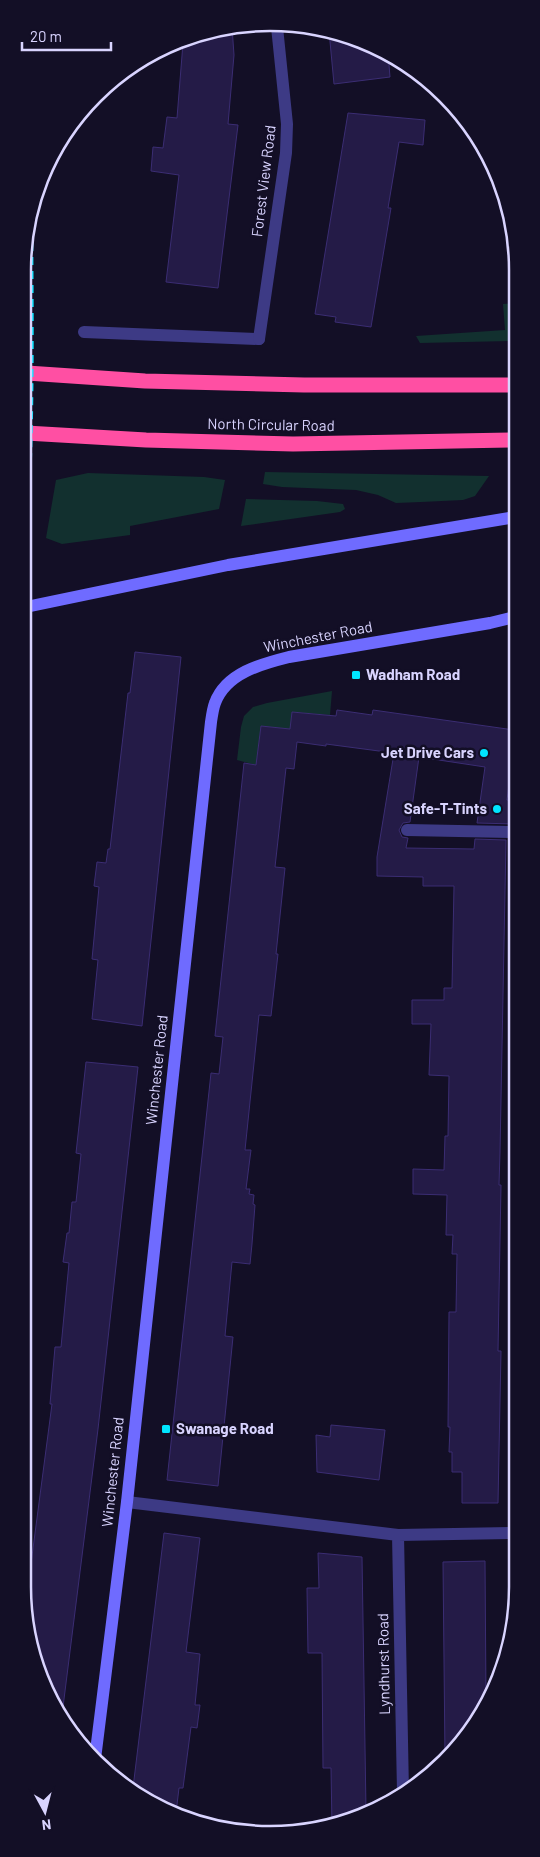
<svg xmlns="http://www.w3.org/2000/svg" width="540" height="1857" viewBox="0 0 540 1857" font-family="Barlow,sans-serif">
  <rect width="100%" height="100%" fill="#130f26"/>
  <path fill="#12302f" d="M 515,303 L 515,341 L 420,343 L 416,336 L 505,330 L 503,304 Z
    M 265,472 L 489,476 L 475,496 L 463,500 L 421,502 L 396,503 L 378,495 L 356,490 L 282,487 L 263,484 Z
    M 88,473 L 204,477 L 225,480 L 219,509 L 130,526 L 130,535 L 62,544 L 46,538 L 56,480 Z
    M 246,499 L 317,501 L 343,504 L 345,509 L 340,512 L 241,526 Z
    M 332,691 L 330,715 L 292,712 L 290,729 L 261,726 L 256,765 L 237,760 L 241,727 L 244,716 L 253,707 L 267,703 Z"/>
  <path fill="#241b47" stroke="#3b2d73" d="M 221,27 L 232,27 L 234,55 L 228,124 L 238,125 L 218,288 L 166,282 L 179,175 L 151,171 L 153,147 L 163,148 L 167,117 L 177,118 L 183,43 Z
    M 329,31 L 388,53 L 390,77 L 334,84 Z
    M 348,113 L 425,120 L 423,145 L 399,142 L 388,208 L 391,208 L 371,327 L 335,322 L 336,317 L 315,314 Z
    M 135,652 L 181,657 L 142,1026 L 92,1019 L 98,960 L 92,959 L 99,887 L 94,886 L 97,862 L 106,863 L 108,849 L 110,849 L 128,693 L 130,693 Z
    M 337,710 L 372,715 L 373,710 L 514,730 L 514,745 L 507,800 L 514,801 L 514,824 L 477,823 L 485,767 L 419,757 L 410,822 L 403,823 L 399,830 L 402,837 L 408,838 L 406,848 L 474,849 L 475,839 L 506,840 L 500,1152 L 499,1185 L 501,1185 L 498,1351 L 501,1351 L 498,1503 L 462,1503 L 462,1472 L 452,1472 L 452,1452 L 449,1452 L 450,1427 L 448,1427 L 449,1312 L 456,1312 L 457,1254 L 452,1254 L 453,1235 L 446,1235 L 447,1195 L 413,1194 L 413,1169 L 444,1170 L 445,1136 L 448,1136 L 449,1076 L 429,1075 L 431,1024 L 412,1024 L 412,1000 L 444,1000 L 444,988 L 452,988 L 454,886 L 423,886 L 423,877 L 377,876 L 377,857 L 394,753 L 326,744 L 326,746 L 297,742 L 294,769 L 286,768 L 275,867 L 285,868 L 276,954 L 278,954 L 271,1016 L 259,1015 L 245,1150 L 251,1150 L 246,1189 L 250,1189 L 249,1194 L 254,1195 L 253,1204 L 255,1205 L 252,1244 L 250,1264 L 232,1262 L 225,1336 L 233,1337 L 218,1486 L 167,1480 L 211,1073 L 219,1074 L 223,1037 L 215,1036 L 244,763 L 256,765 L 261,726 L 290,729 L 292,712 L 336,716 Z
    M 86,1062 L 138,1067 L 98,1429 L 62,1715 L 41,1681 L 22,1587 L 23,1578 L 29,1579 L 52,1404 L 50,1404 L 55,1347 L 61,1347 L 69,1263 L 63,1262 L 67,1233 L 69,1233 L 72,1202 L 76,1202 L 81,1154 L 76,1153 Z
    M 331,1425 L 385,1430 L 379,1480 L 317,1472 L 316,1435 L 330,1437 Z
    M 164,1533 L 200,1538 L 186,1652 L 200,1654 L 195,1705 L 200,1705 L 197,1728 L 191,1727 L 183,1788 L 179,1788 L 176,1813 L 160,1809 L 133,1788 Z
    M 318,1553 L 362,1557 L 366,1810 L 332,1826 L 331,1768 L 323,1768 L 322,1653 L 308,1653 L 307,1588 L 319,1588 Z
    M 485,1561 L 486,1699 L 476,1724 L 445,1758 L 443,1562 Z"/>
  <g fill="none" stroke-linecap="round" stroke-linejoin="round">
    <path stroke="#3d3a85" stroke-width="12" d="M 84,332 L 259,339
      M 407,830 L 514,832"/>
    <path stroke="#3d3a85" stroke-width="12" d="M 259,339 L 286,153 L 287,124 L 277,27
      M 127,1502 L 398,1535 L 513,1533
      M 398,1535 L 403,1792"/>
    <path stroke="#6f6bff" stroke-width="12" d="M 26,607 L 228,565 L 515,517
      M 95,1759 L 127,1502 L 211,722 C 212,715 213,708 215,703 C 226,673 261,664 289,657 L 490,623 L 515,617"/>
    <path stroke="#ff4fa3" stroke-width="15" d="M 27,373 L 145,381 L 304,385 L 515,385
      M 26,433 L 146,440 L 293,444 L 515,440"/>
    <path stroke="#00e5ff" stroke-width="4" stroke-dasharray="8 6" stroke-linecap="butt" d="M 26,545 C 33,435 32,324 31,214"/>
  </g>
  <g fill="#00e5ff" stroke="#130f26" stroke-width="2">
    <rect x="351" y="670" width="10" height="10" rx="2.5"/>
    <circle cx="484" cy="753" r="5"/>
    <circle cx="497" cy="809" r="5"/>
    <rect x="161" y="1424" width="10" height="10" rx="2.5"/>
  </g>
  <g text-anchor="middle" stroke-width="5" stroke-linejoin="round" paint-order="stroke">
    <g font-size="15" fill="#d9d4ff" stroke="#130f26">
      <text transform="translate(264 181) rotate(-83)" y="5">Forest View Road</text>
      <text transform="translate(271 425) rotate(1)" y="5">North Circular Road</text>
      <text transform="translate(318 637) rotate(-11)" y="5">Winchester Road</text>
      <text transform="translate(157 1070) rotate(-84)" y="5">Winchester Road</text>
      <text transform="translate(113 1472) rotate(-84)" y="5">Winchester Road</text>
      <text transform="translate(384 1664) rotate(-91)" y="5">Lyndhurst Road</text>
    </g>
    <g font-size="15" font-weight="bold" fill="#d9d4ff" stroke="#130f26" text-anchor="start">
      <text x="366" y="680">Wadham Road</text>
      <text x="474" y="758" text-anchor="end">Jet Drive Cars</text>
      <text x="487" y="814" text-anchor="end">Safe-T-Tints</text>
      <text x="176" y="1434">Swanage Road</text>
    </g>
  </g>
  <path d="M0 0H540V1857H0ZM270 31H270A239 239 0 0 1 509 270V1587A239 239 0 0 1 270 1826H270A239 239 0 0 1 31 1587V270A239 239 0 0 1 270 31Z" fill="#130f26" fill-rule="evenodd"/>
  <path fill="none" stroke="#d9d4ff" stroke-width="2.5" d="M270 31H270A239 239 0 0 1 509 270V1587A239 239 0 0 1 270 1826H270A239 239 0 0 1 31 1587V270A239 239 0 0 1 270 31Z"/>
  <g transform="translate(45 1812) rotate(173)" stroke="#130f26" stroke-width="4" paint-order="stroke">
  <path d="M0-4L9 19L0 12L-9 19Z" fill="#d9d4ff"/>
  <text y="-8" font-size="14" font-weight="bold" text-anchor="middle" fill="#d9d4ff">N</text>
  </g>
  <path d="M22 42v8h89v-8" fill="none" stroke="#d9d4ff" stroke-width="2.5"/>
  <text x="30" y="42" font-size="15" fill="#d9d4ff" stroke="#130f26" stroke-width="4" paint-order="stroke">20 m</text>
</svg>
